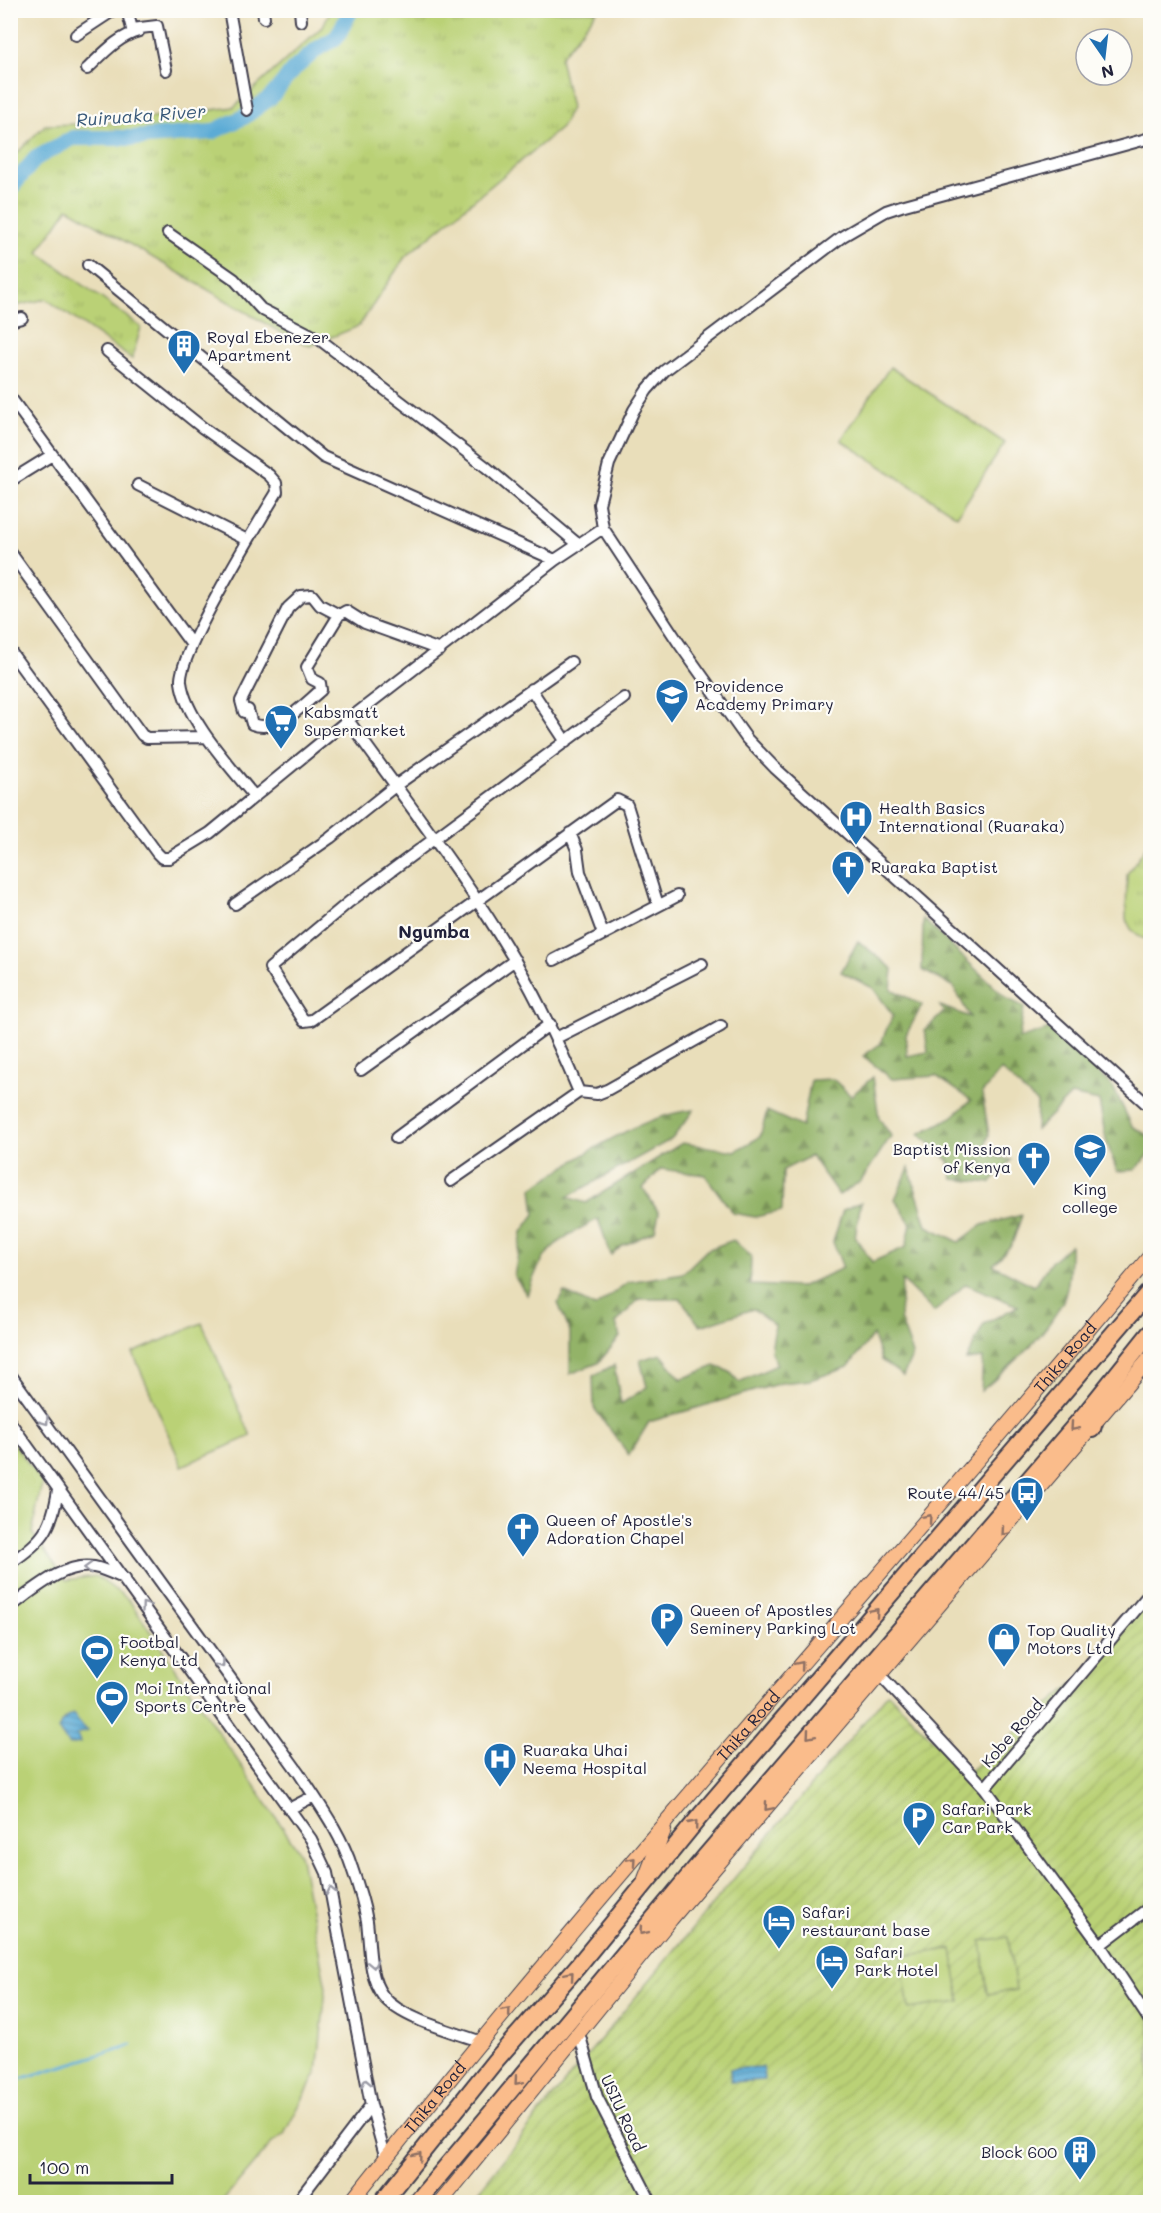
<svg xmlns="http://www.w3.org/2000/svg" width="1161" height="2213" viewBox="0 0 1161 2213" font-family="Mali,sans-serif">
  <defs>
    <pattern id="grass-tufts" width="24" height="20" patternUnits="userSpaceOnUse" patternTransform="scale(1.5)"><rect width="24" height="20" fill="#bad176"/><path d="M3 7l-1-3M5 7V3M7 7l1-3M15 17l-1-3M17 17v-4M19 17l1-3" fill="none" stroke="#a0b367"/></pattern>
    <pattern id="forest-firs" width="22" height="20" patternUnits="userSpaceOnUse" patternTransform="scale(1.5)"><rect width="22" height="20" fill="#93b367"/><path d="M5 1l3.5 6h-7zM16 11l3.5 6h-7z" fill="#789156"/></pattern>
    <pattern id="garden-furrows" width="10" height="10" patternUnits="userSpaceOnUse" patternTransform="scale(1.5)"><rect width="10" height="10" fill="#bad176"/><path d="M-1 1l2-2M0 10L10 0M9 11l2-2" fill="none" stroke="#a0b367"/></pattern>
    <pattern id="water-rules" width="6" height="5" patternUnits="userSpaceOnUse" patternTransform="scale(1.5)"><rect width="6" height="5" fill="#5babd5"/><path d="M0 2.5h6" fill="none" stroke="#4b8bae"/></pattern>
  </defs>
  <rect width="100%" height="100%" fill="#fdfcf7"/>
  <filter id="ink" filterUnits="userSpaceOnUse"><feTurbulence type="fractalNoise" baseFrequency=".0167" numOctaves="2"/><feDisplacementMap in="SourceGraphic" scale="12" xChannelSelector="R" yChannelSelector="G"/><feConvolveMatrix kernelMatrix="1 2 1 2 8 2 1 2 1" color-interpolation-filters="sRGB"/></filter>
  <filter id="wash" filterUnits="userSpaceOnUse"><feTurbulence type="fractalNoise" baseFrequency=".008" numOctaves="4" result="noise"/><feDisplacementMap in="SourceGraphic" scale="24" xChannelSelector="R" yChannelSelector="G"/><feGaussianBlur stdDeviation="1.35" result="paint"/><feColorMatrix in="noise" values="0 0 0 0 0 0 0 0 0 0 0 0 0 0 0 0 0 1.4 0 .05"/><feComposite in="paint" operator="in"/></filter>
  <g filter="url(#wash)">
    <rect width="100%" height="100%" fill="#e9deba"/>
    <path fill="url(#grass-tufts)" stroke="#6e7a58" stroke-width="1.5" d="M 330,11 L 597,11 L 560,58 L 571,108 L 561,128 L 405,257 L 359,326 L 310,346 L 280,332 L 68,208 L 38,252 L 141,327 L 132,359 L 46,299 L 11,307 L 10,160 L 45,125 L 114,123 L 234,107 L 323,26 Z
      M 1150,841 L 1150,939 L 1142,938 L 1131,929 L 1126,919 L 1127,874 Z"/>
    <path fill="url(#forest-firs)" stroke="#5a6a51" stroke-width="1.5" d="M 923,919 L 1006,998 L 1024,1007 L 1019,1039 L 1050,1029 L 1113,1087 L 1132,1126 L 1150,1137 L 1150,1154 L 1135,1170 L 1117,1171 L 1106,1140 L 1099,1101 L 1071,1095 L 1036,1130 L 1037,1103 L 1001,1070 L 982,1093 L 989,1135 L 983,1153 L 1011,1160 L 990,1183 L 953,1179 L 949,1161 L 919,1134 L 952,1117 L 971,1100 L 936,1076 L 892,1079 L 863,1056 L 880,1044 L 893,1015 L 873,988 L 841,972 L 858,941 L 893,969 L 891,989 L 922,1005 L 906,1035 L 907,1056 L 928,1052 L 925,1030 L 944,1012 L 940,1006 L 970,1017 L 953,986 L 922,970 Z
      M 873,1077 L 879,1118 L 891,1136 L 861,1181 L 839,1195 L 811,1156 L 783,1170 L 782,1211 L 755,1217 L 733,1213 L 705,1175 L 661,1169 L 643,1188 L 659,1213 L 655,1231 L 622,1246 L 611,1255 L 598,1219 C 555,1242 543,1247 527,1295 L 514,1276 L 522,1232 L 535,1214 L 532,1188 C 576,1159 642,1114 694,1110 L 672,1139 L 567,1197 L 586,1203 L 682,1143 L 735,1151 L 760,1137 L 767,1111 L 802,1127 L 811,1080 L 833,1079 L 851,1096 Z
      M 909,1168 L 927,1226 L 959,1242 L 982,1225 L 1022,1215 L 1012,1244 L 993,1265 L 1034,1286 L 1051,1262 L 1070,1245 C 1070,1262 1070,1285 1063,1301 C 1045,1337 1011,1366 981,1391 L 983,1358 L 966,1360 L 984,1324 L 1018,1306 L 966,1284 L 934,1312 L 902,1280 L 900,1319 L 913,1354 L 903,1376 L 881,1360 L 873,1335 L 848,1367 L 810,1380 L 781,1383 L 649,1422 L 629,1455 L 594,1408 L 593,1376 L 614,1365 L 621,1404 L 647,1387 L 640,1360 L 661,1354 L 681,1379 L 715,1366 L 730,1372 L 739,1382 L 777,1365 L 771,1352 L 775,1325 L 753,1309 L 700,1326 L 681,1299 L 639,1299 L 616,1323 L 620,1337 L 598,1363 L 570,1374 L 570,1332 L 558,1303 L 564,1292 L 595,1307 L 628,1282 L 683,1273 L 707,1250 L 733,1240 L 751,1256 L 750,1285 L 800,1287 L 843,1268 L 833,1242 L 843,1210 L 861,1202 L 855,1237 L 872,1262 L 906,1247 L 911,1224 L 895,1199 Z"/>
    <path fill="url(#garden-furrows)" stroke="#6e7a58" stroke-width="1.5" d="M 1150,1590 L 1150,2202 L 470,2202 L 556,2093 L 888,1693 L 966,1774 L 1080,1678 Z"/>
    <path fill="#bad176" stroke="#6e7a58" stroke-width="1.5" d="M 890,367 L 1005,443 L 957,516 L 841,440 Z
      M 202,1323 L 251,1436 L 182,1466 L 133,1353 Z
      M 10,1438 L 42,1482 L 32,1533 L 66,1580 L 96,1576 L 129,1600 L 300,1853 L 326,1988 L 317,2072 L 284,2134 L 271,2144 L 222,2202 L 11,2202 Z
      M 1008,1937 L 1016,1990 L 988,1994 L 981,1941 Z
      M 952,1949 L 960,2001 L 909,2009 L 901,1956 Z"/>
    <path fill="url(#water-rules)" stroke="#3e6688" stroke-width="1.5" d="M 73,1714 L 87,1731 L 77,1734 L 80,1743 L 69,1745 L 58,1729 L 67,1717 Z
      M 763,2067 L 764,2080 L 731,2082 L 730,2069 Z"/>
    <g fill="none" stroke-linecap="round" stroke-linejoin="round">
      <path stroke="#5babd5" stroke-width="3" d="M 10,2082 L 132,2045"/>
      <path stroke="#5babd5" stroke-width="16" d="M 10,189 L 36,158 L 73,138 L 135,138 L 212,132 L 244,117 L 271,97 L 293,70 L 317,49 L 337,37 L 351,10"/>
    </g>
  </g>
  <g filter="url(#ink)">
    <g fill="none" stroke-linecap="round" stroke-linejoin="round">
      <g stroke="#403e4e" stroke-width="14">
        <path id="minor" d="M 127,10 L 132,29 L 157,26 L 166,70
          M 229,10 L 247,110
          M 263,10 L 264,18
          M 300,10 L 301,21
          M 76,35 L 114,10
          M 87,69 C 103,54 117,37 139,31
          M 1150,138 L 901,206 L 886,211 L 843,236 L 664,371 L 647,390 L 634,410 L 609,464 L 599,504 L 603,528 L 678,642 L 747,739 L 775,768 L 1150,1107
          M 168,233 L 234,279 L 261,309 L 319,339 L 486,467 L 579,545
          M 88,265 L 323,457 L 555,560
          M 10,321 L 22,318
          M 107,351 L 203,428 L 269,475 L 276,483 L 277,492 C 259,522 178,654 181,682 C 186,720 231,767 254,796
          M 10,397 L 192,645
          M 10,481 L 52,455
          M 138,485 L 247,540
          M 10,552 L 142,735 L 147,738 L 205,737
          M 339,615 L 320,605 L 312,595 L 301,596 L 288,608 L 241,701 L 244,712 L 248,710 L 252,724 C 278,734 303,705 321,690 L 320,683 L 312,679 L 307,667 L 339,615 L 346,611 L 365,623 L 440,650
          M 10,651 L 157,853 L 162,858 L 169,858 L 210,833 L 348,720 L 555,560 L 603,528
          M 531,689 L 566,742
          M 624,698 L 349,902 L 270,968 L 304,1021 L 312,1020 L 617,800 L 627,805 L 658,905
          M 348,720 C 404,799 466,877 515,961 C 540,1003 560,1047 579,1092
          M 570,833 L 577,850 L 580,872 L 603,934
          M 235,904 L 330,838 L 395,786 L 571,662
          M 554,960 L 677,896
          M 556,1038 L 702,964
          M 361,1070 L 515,960
          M 396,1138 L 550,1024
          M 451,1181 L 579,1092 L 597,1094 L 607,1090 L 721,1026
          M 10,1374 L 299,1773 C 319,1804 341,1833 352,1868 C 358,1885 364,1904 367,1921 C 370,1944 368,1977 383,1996 C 401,2019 454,2032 482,2042
          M 10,1422 L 311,1839 L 327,1873 L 371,2105 L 386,2159
          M 10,1563 C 43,1541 52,1529 58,1490
          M 10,1607 C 34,1590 64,1562 94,1567 C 105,1569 116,1575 125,1579
          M 880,1675 L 985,1788 L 1100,1945 L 1150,2021
          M 985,1788 L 1150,1593
          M 289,1809 L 314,1796
          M 1100,1945 L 1150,1907
          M 579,2033 L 597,2097 L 651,2202
          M 297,2202 L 371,2105"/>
      </g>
      <g stroke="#403e4e" stroke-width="16">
        <g id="major">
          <path d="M 645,1879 L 664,1830"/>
          <path id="s1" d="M 351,2202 C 607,1878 886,1574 1150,1256"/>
          <path d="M 441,2202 L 671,1919 L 1150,1358"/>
        </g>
      </g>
      <g stroke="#403e4e" stroke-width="20">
        <path id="highway" d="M 1092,1429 L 1101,1400
          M 382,2202 L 495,2061 L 577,1967 L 701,1815 L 1150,1291
          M 417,2202 L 706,1856 L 1086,1413 L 1150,1333"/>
      </g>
      <use href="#minor" stroke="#fff" stroke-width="10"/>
      <use href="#major" stroke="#fabc8b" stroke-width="14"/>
      <use href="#highway" stroke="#fabc8b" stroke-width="16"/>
    </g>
    <defs><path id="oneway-chevron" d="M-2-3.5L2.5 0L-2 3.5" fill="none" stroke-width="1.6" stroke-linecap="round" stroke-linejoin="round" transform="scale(1.5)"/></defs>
    <g stroke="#9c9ca7">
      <use href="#oneway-chevron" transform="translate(45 1421) rotate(54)"/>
      <use href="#oneway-chevron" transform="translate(88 1568) rotate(-178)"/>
      <use href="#oneway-chevron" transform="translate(145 1606) rotate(-126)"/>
      <use href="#oneway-chevron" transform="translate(221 1664) rotate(54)"/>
      <use href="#oneway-chevron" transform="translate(331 1891) rotate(-102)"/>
      <use href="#oneway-chevron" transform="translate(373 1964) rotate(78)"/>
      <use href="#oneway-chevron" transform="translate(366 2083) rotate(-101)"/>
    </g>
    <g stroke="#8e6f63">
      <use href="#oneway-chevron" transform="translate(1074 1427) rotate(131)"/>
      <use href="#oneway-chevron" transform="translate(928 1518) rotate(-49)"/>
      <use href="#oneway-chevron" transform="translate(1005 1532) rotate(131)"/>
      <use href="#oneway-chevron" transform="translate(875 1612) rotate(-49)"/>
      <use href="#oneway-chevron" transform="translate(800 1665) rotate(-50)"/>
      <use href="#oneway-chevron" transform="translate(810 1735) rotate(131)"/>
      <use href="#oneway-chevron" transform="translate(768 1807) rotate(131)"/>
      <use href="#oneway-chevron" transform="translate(694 1824) rotate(-51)"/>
      <use href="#oneway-chevron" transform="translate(632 1861) rotate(-49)"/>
      <use href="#oneway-chevron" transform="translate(643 1931) rotate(130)"/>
      <use href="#oneway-chevron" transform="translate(570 1975) rotate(-49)"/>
      <use href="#oneway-chevron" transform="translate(507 2011) rotate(-50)"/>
      <use href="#oneway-chevron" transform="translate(518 2081) rotate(131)"/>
      <use href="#oneway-chevron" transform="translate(418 2156) rotate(-52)"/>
    </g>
  </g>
  <defs>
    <g id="building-pin" transform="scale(1.725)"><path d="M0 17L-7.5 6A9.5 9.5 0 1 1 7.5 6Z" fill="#1f6fb2" stroke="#fdfcf7"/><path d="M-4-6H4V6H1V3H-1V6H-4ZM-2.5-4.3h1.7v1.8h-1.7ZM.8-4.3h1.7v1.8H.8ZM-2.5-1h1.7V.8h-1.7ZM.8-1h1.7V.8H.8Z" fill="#fff"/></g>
    <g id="school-pin" transform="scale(1.725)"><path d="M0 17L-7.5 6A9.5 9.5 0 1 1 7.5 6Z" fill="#1f6fb2" stroke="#fdfcf7"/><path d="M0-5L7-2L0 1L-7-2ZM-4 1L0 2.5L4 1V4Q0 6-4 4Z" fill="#fff"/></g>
    <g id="supermarket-pin" transform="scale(1.725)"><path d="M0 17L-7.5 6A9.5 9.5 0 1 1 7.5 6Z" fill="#1f6fb2" stroke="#fdfcf7"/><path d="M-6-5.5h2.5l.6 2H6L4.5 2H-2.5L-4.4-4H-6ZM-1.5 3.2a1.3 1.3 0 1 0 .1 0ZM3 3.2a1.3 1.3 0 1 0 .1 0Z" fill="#fff"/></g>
    <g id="hospital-pin" transform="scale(1.725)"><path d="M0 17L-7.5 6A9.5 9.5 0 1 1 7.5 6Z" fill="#1f6fb2" stroke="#fdfcf7"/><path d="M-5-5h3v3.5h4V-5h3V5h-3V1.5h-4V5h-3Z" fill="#fff"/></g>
    <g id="church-pin" transform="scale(1.725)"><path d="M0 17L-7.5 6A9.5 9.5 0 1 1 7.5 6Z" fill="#1f6fb2" stroke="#fdfcf7"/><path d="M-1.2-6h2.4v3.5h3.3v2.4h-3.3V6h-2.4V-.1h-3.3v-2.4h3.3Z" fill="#fff"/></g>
    <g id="bus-pin" transform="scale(1.725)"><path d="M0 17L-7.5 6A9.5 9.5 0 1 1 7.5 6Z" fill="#1f6fb2" stroke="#fdfcf7"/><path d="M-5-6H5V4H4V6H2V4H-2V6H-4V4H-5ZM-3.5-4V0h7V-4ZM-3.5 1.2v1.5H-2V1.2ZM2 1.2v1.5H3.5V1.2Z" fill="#fff"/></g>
    <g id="parking-pin" transform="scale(1.725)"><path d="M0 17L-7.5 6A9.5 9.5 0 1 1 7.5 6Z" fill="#1f6fb2" stroke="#fdfcf7"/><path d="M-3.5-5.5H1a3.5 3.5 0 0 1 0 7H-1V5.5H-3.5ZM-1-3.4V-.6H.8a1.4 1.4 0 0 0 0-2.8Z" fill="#fff"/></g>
    <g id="shop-pin" transform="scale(1.725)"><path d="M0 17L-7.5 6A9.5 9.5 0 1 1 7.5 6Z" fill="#1f6fb2" stroke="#fdfcf7"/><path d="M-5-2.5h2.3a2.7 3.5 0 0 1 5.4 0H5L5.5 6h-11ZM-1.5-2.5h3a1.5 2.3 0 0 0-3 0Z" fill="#fff"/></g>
    <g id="stadium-pin" transform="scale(1.725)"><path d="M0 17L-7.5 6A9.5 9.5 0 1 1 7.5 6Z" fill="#1f6fb2" stroke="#fdfcf7"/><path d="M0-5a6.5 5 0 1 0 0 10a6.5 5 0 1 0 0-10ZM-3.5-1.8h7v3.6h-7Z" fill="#fff"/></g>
    <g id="hotel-pin" transform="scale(1.725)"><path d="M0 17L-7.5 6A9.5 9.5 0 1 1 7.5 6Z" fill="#1f6fb2" stroke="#fdfcf7"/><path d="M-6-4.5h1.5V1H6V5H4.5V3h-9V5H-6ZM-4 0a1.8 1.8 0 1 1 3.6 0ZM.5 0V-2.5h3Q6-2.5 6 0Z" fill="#fff"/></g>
  </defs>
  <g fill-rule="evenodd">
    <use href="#building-pin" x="184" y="346"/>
    <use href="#school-pin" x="672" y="695"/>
    <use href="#supermarket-pin" x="281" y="721"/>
    <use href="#hospital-pin" x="856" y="817"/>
    <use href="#church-pin" x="848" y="867"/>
    <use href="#school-pin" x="1090" y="1150"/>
    <use href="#church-pin" x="1034" y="1158"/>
    <use href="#bus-pin" x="1027" y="1493"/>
    <use href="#church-pin" x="523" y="1529"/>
    <use href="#parking-pin" x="667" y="1619"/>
    <use href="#shop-pin" x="1004" y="1639"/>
    <use href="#stadium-pin" x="97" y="1651"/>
    <use href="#stadium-pin" x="112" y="1697"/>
    <use href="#hospital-pin" x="500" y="1759"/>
    <use href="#parking-pin" x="919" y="1818"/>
    <use href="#hotel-pin" x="779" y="1921"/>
    <use href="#hotel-pin" x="832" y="1961"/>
    <use href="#building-pin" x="1080" y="2152"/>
  </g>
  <g text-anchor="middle" stroke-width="4.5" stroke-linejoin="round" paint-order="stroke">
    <g font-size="16" fill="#22223b" stroke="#fdfcf7" text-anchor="start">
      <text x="207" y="343">Royal Ebenezer<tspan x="207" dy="18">Apartment</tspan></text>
      <text x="695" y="692">Providence<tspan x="695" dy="18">Academy Primary</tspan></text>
      <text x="304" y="718">Kabsmatt<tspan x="304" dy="18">Supermarket</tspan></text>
      <text x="879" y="814">Health Basics<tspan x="879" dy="18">International (Ruaraka)</tspan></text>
      <text x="871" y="873">Ruaraka Baptist</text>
      <text x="1011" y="1155" text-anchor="end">Baptist Mission<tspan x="1011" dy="18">of Kenya</tspan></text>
      <text x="1090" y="1195" text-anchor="middle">King<tspan x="1090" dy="18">college</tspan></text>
      <text x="1004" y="1499" text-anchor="end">Route 44/45</text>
      <text x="546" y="1526">Queen of Apostle's<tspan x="546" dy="18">Adoration Chapel</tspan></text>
      <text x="690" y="1616">Queen of Apostles<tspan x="690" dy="18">Seminery Parking Lot</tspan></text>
      <text x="1027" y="1636">Top Quality<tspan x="1027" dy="18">Motors Ltd</tspan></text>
      <text x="120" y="1648">Footbal<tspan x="120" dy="18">Kenya Ltd</tspan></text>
      <text x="135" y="1694">Moi International<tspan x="135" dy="18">Sports Centre</tspan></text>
      <text x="523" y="1756">Ruaraka Uhai<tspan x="523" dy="18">Neema Hospital</tspan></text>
      <text x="942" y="1815">Safari Park<tspan x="942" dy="18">Car Park</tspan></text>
      <text x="802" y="1918">Safari<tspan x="802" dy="18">restaurant base</tspan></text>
      <text x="855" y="1958">Safari<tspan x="855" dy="18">Park Hotel</tspan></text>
      <text x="1057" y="2158" text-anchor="end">Block 600</text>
    </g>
    <g font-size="16" fill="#22223b" stroke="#fdfcf7">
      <text dy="6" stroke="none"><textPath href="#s1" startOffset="1106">Thika Road</textPath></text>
      <text dy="6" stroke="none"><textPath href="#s1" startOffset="620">Thika Road</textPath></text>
      <text transform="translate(1012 1733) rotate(-49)" y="6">Kobe Road</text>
      <text dy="6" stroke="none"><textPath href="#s1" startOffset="134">Thika Road</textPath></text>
      <text transform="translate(623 2113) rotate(65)" y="6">USIU Road</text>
    </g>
    <g font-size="18" font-style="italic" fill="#395979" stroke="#fdfcf7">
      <text transform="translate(141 116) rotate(-4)" y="6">Ruiruaka River</text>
    </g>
    <g font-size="18" font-weight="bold" fill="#22223b" stroke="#fdfcf7">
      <text x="434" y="938">Ngumba</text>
    </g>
  </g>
  <rect width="1161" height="2213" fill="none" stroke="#fdfcf7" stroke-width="36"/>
  <g transform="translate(1104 57) rotate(166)"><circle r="28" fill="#fdfcf7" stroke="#a5a5ac" stroke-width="1.5"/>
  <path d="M0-4.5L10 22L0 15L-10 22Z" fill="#1f6fb2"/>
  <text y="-9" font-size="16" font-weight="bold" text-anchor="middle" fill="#22223b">N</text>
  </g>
  <path d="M30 2174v9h142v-9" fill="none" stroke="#22223b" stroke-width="3"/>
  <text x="39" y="2174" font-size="18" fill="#22223b" stroke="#fdfcf7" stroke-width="4.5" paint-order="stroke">100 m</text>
</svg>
